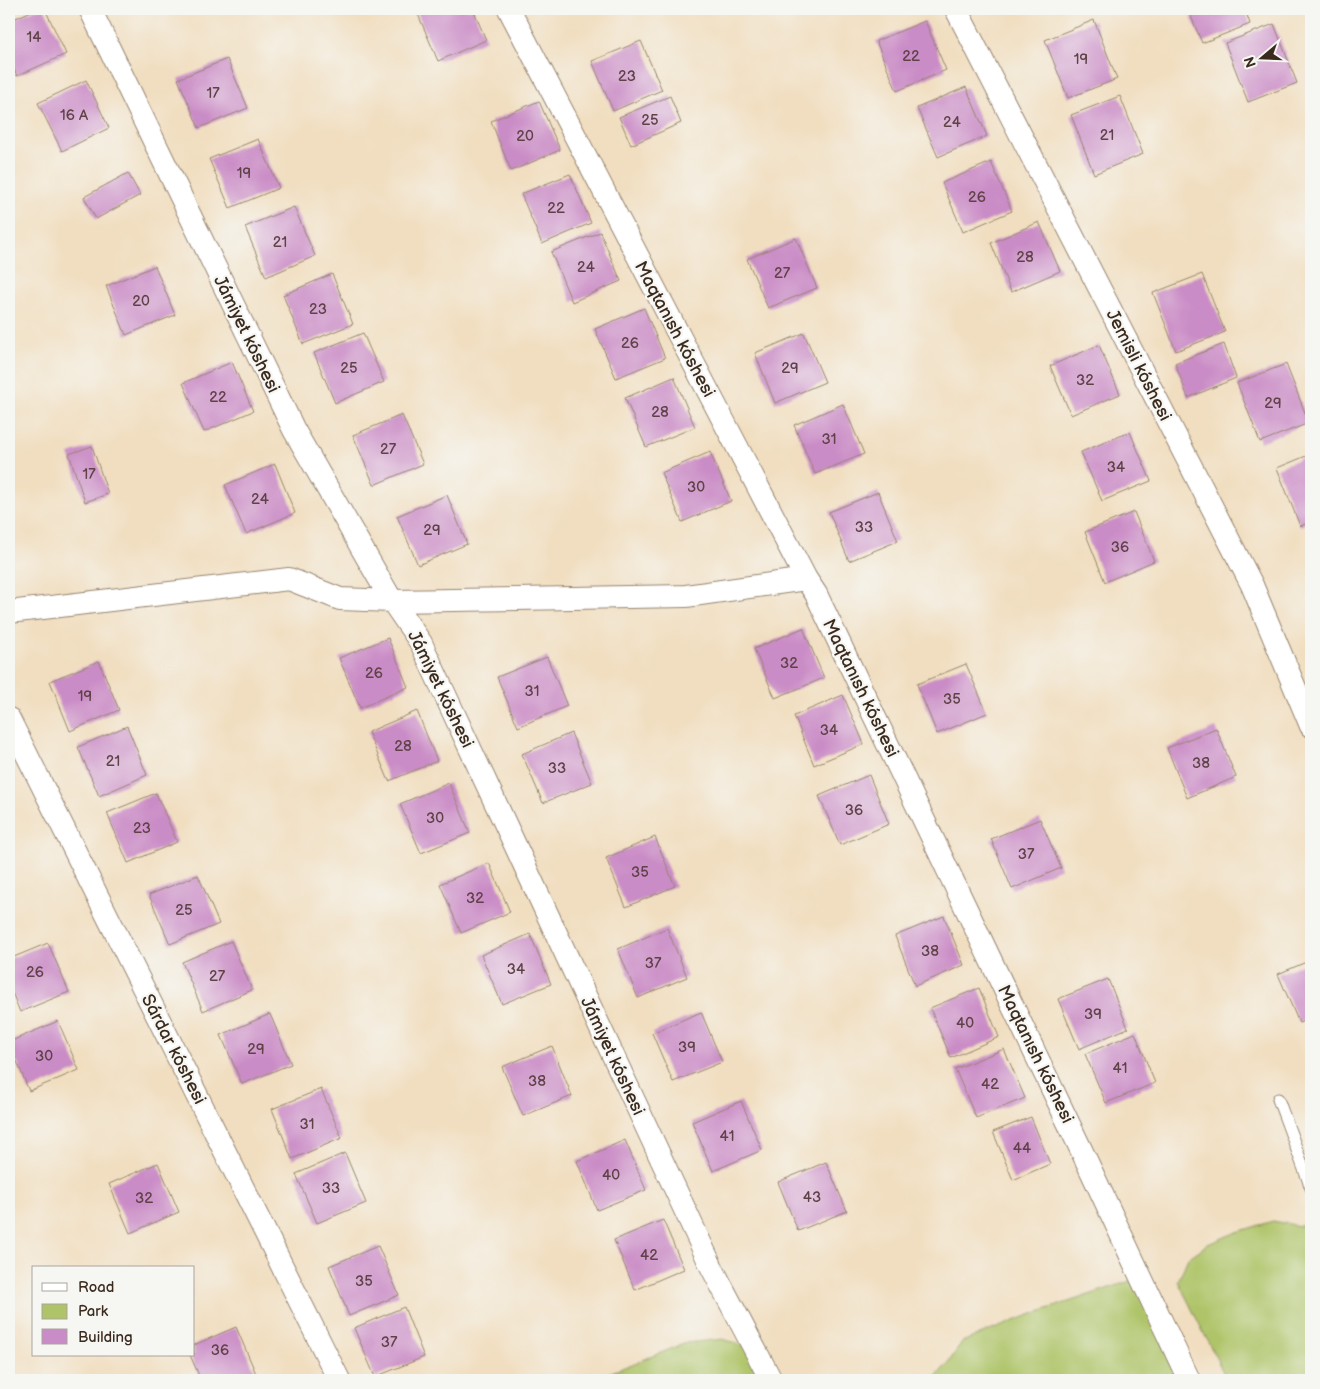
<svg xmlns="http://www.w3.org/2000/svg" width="1320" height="1389" viewBox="0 0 1320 1389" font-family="'Balsamiq Sans',sans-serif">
  <rect width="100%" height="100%" fill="#f6f6f2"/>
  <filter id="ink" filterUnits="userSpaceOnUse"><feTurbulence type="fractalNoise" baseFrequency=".02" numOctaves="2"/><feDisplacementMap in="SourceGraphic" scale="10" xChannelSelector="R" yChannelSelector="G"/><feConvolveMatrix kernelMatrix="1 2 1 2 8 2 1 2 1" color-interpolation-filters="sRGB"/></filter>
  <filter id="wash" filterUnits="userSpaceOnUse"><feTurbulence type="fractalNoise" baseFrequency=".0096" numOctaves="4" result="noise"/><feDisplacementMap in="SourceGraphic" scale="20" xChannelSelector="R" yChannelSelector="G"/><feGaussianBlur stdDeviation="1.12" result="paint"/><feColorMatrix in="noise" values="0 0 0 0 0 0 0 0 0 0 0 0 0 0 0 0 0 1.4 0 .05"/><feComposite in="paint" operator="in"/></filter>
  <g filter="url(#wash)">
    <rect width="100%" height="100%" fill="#f1dec0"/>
    <path fill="#afc469" stroke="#757744" d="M 1273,1221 L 1300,1226 L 1311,1222 L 1311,1380 L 1227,1380 L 1178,1281 L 1188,1258 L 1208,1244 L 1237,1232 Z
      M 1133,1280 L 1180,1380 L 931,1380 L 934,1379 L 949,1362 L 962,1342 L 1027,1316 Z
      M 723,1339 L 745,1346 L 763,1380 L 591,1380 L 686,1343 Z"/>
    <g id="blocks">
      <path fill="#ca8cc6" d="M 36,9 L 45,9 L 66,54 L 17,76 L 9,57 L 9,21 Z
        M 424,9 L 473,9 L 486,40 L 438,61 L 417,12 Z
        M 1188,9 L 1245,9 L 1250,24 L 1202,43 Z
        M 1094,20 L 1117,79 L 1068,98 L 1045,40 Z
        M 925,21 L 946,70 L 897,91 L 876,41 Z
        M 1274,24 L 1297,83 L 1248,102 L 1225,43 Z
        M 641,41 L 662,90 L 613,111 L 592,61 Z
        M 227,59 L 248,108 L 199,128 L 178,79 Z
        M 86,80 L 109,128 L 62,151 L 38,103 Z
        M 966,87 L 987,136 L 938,157 L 917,108 Z
        M 670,96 L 681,123 L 631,145 L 619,117 Z
        M 1120,96 L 1143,154 L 1094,174 L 1071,115 Z
        M 539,101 L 560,150 L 511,171 L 491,121 Z
        M 258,139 L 279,188 L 230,208 L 209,159 Z
        M 991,162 L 1012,211 L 963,232 L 942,183 Z
        M 128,173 L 140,195 L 96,219 L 84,197 Z
        M 570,174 L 591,223 L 542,244 L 521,194 Z
        M 294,207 L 315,256 L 266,277 L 245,227 Z
        M 1039,222 L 1060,271 L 1011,292 L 991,243 Z
        M 600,232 L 621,281 L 572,302 L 551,252 Z
        M 796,238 L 817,288 L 768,308 L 747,259 Z
        M 155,266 L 175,315 L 126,335 L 106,286 Z
        M 332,274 L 353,324 L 303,344 L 283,295 Z
        M 1202,274 L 1225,332 L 1176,351 L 1153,293 Z
        M 644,308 L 665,358 L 616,378 L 595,329 Z
        M 363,333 L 384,382 L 335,403 L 314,353 Z
        M 804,333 L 825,382 L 775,403 L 755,353 Z
        M 1224,344 L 1236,378 L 1188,398 L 1175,363 Z
        M 1099,345 L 1120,394 L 1071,415 L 1050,366 Z
        M 232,362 L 253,411 L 204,432 L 183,383 Z
        M 1286,364 L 1309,423 L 1260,442 L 1237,383 Z
        M 674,377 L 695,427 L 646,447 L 625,398 Z
        M 843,404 L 864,454 L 815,474 L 794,425 Z
        M 402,415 L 423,464 L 374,485 L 353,435 Z
        M 1130,432 L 1151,481 L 1102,501 L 1081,452 Z
        M 92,446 L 108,494 L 85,502 L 69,454 Z
        M 710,452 L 731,501 L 682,522 L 661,473 Z
        M 1311,454 L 1311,522 L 1300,526 L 1277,468 Z
        M 275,464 L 295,513 L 246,534 L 225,485 Z
        M 878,492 L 898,541 L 849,561 L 829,512 Z
        M 447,495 L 467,544 L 418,565 L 397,516 Z
        M 1134,512 L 1154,561 L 1105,582 L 1085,532 Z
        M 803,628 L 824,678 L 775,698 L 754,649 Z
        M 388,638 L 408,687 L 360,708 L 339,658 Z
        M 547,657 L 567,706 L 518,727 L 497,677 Z
        M 99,661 L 119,710 L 70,731 L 50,681 Z
        M 966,664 L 987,713 L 937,734 L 917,684 Z
        M 843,695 L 864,744 L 814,765 L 794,716 Z
        M 417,711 L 437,761 L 389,781 L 368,732 Z
        M 127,726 L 147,775 L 99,796 L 78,747 Z
        M 1216,728 L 1236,777 L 1187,798 L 1167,748 Z
        M 571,733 L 592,783 L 543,803 L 522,754 Z
        M 869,775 L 889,824 L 840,845 L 819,796 Z
        M 449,783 L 470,833 L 421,853 L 400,804 Z
        M 156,793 L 177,842 L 128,863 L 107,813 Z
        M 1040,819 L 1061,868 L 1012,889 L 991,839 Z
        M 655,837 L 675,886 L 626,907 L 606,858 Z
        M 489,863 L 510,912 L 461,933 L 440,884 Z
        M 198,875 L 219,924 L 170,944 L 149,895 Z
        M 944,916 L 964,965 L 915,986 L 895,936 Z
        M 667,928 L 687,977 L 638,998 L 618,949 Z
        M 530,934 L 551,984 L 502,1004 L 481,955 Z
        M 231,941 L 252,990 L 203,1011 L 182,962 Z
        M 48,943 L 69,992 L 20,1012 L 9,985 L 9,959 Z
        M 1311,960 L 1311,1018 L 1299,1023 L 1278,974 Z
        M 1108,979 L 1128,1028 L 1079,1049 L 1058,999 Z
        M 979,988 L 999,1037 L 951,1058 L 930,1008 Z
        M 701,1012 L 722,1062 L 673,1082 L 652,1033 Z
        M 270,1014 L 291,1064 L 242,1084 L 221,1035 Z
        M 58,1021 L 79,1070 L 29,1091 L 9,1042 Z
        M 1135,1033 L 1155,1083 L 1106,1103 L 1085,1054 Z
        M 552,1046 L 572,1096 L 523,1116 L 502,1067 Z
        M 1004,1049 L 1025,1098 L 976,1118 L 955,1069 Z
        M 321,1089 L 342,1138 L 292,1159 L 272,1109 Z
        M 741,1101 L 762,1150 L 713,1171 L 692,1122 Z
        M 1031,1117 L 1050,1164 L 1013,1180 L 993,1132 Z
        M 625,1140 L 646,1190 L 597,1210 L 577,1161 Z
        M 345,1153 L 366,1203 L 317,1223 L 296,1174 Z
        M 826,1162 L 847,1211 L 798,1231 L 778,1182 Z
        M 158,1163 L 179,1212 L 130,1233 L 109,1184 Z
        M 663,1220 L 684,1269 L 635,1290 L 614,1240 Z
        M 378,1246 L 399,1295 L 349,1316 L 329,1266 Z
        M 404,1307 L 424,1357 L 375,1377 L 354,1328 Z
        M 236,1327 L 257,1376 L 248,1380 L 201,1380 L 190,1355 L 194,1355 L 194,1345 Z"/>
    </g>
  </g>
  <g filter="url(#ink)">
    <use href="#blocks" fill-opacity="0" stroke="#96846f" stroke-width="1"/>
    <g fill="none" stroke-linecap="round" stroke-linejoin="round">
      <g stroke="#96846f" stroke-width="13">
        <path id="lane" d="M 1278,1099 L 1311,1188"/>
      </g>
      <g stroke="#96846f" stroke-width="24">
        <path id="street" d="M 90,9 L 294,430 L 392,601 L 421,643 L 712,1268 L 771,1380
          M 509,9 L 806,579 L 816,594 L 1087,1162 L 1189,1380
          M 956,9 L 1252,585 L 1311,726
          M 9,612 L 289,579 L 340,599 L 392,601 L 686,596 L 806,579
          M 9,719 L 339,1380"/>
      </g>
      <use href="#lane" stroke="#fff" stroke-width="11"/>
      <use href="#street" stroke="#fff" stroke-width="22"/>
    </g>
  </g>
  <g text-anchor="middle" stroke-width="4.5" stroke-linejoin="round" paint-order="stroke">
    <g font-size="15" fill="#5f4248">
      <text x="34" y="42">14</text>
      <text x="911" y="61">22</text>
      <text x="1081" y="64">19</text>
      <text x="627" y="81">23</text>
      <text x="213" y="98">17</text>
      <text x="74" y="120">16 А</text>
      <text x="650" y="125">25</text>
      <text x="952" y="127">24</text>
      <text x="1107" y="140">21</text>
      <text x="525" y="141">20</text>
      <text x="244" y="178">19</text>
      <text x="977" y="202">26</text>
      <text x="556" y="213">22</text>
      <text x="280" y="247">21</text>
      <text x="1025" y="262">28</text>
      <text x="586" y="272">24</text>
      <text x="782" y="278">27</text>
      <text x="141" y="306">20</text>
      <text x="318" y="314">23</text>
      <text x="630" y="348">26</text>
      <text x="349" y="373">25</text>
      <text x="790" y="373">29</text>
      <text x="1085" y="385">32</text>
      <text x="218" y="402">22</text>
      <text x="1273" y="408">29</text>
      <text x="660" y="417">28</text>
      <text x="829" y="444">31</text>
      <text x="388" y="454">27</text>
      <text x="1116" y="472">34</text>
      <text x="89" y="479">17</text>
      <text x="696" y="492">30</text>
      <text x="260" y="504">24</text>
      <text x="864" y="532">33</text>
      <text x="432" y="535">29</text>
      <text x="1120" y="552">36</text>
      <text x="789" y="668">32</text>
      <text x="374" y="678">26</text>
      <text x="532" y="696">31</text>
      <text x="85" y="701">19</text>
      <text x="952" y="704">35</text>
      <text x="829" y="735">34</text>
      <text x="403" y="751">28</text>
      <text x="113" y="766">21</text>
      <text x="1201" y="768">38</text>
      <text x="557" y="773">33</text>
      <text x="854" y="815">36</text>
      <text x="435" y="823">30</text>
      <text x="142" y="833">23</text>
      <text x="1026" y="859">37</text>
      <text x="640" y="877">35</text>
      <text x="475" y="903">32</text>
      <text x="184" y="915">25</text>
      <text x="930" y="956">38</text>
      <text x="653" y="968">37</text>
      <text x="516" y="974">34</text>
      <text x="35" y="977">26</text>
      <text x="217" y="981">27</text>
      <text x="1093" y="1019">39</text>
      <text x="965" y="1028">40</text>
      <text x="687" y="1052">39</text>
      <text x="256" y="1054">29</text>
      <text x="44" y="1061">30</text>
      <text x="1120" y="1073">41</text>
      <text x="537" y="1086">38</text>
      <text x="990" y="1089">42</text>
      <text x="307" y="1129">31</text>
      <text x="727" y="1141">41</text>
      <text x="1022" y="1153">44</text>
      <text x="611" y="1180">40</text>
      <text x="331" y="1193">33</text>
      <text x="812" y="1202">43</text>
      <text x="144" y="1203">32</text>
      <text x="649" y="1260">42</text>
      <text x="364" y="1286">35</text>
      <text x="389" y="1347">37</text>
      <text x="220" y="1355">36</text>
    </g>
    <g font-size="18" fill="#3b2a1e" stroke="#f6f6f2">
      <text transform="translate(675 329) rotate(62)" y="6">Maqtanısh kóshesi</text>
      <text transform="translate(247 334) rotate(64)" y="6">Jámiyet kóshesi</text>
      <text transform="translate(1139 365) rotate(63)" y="6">Jemisli kóshesi</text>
      <text transform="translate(861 688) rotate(64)" y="6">Maqtanısh kóshesi</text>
      <text transform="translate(441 689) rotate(64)" y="6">Jámiyet kóshesi</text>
      <text transform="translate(174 1049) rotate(63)" y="6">Sárdar kóshesi</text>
      <text transform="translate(1036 1054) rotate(64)" y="6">Maqtanısh kóshesi</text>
      <text transform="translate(613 1056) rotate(65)" y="6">Jámiyet kóshesi</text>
    </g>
  </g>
  <rect width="1320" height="1389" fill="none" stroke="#f6f6f2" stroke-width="30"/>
  <rect x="32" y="1266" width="162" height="90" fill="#f6f6f2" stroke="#aba49d"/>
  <rect x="42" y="1283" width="25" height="8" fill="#ffffff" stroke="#aba49d"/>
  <text x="78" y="1292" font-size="15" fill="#3b2a1e">Road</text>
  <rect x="42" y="1304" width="25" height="15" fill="#afc469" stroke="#aba49d"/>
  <text x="78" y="1316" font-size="15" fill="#3b2a1e">Park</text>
  <rect x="42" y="1329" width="25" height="15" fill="#ca8cc6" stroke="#aba49d"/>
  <text x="78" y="1342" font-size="15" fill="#3b2a1e">Building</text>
  <g transform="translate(1262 58) rotate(251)" stroke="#f6f6f2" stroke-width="4" paint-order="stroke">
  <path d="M0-4L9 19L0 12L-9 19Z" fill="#3b2a1e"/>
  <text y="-8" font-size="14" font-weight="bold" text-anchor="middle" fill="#3b2a1e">N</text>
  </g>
</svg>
